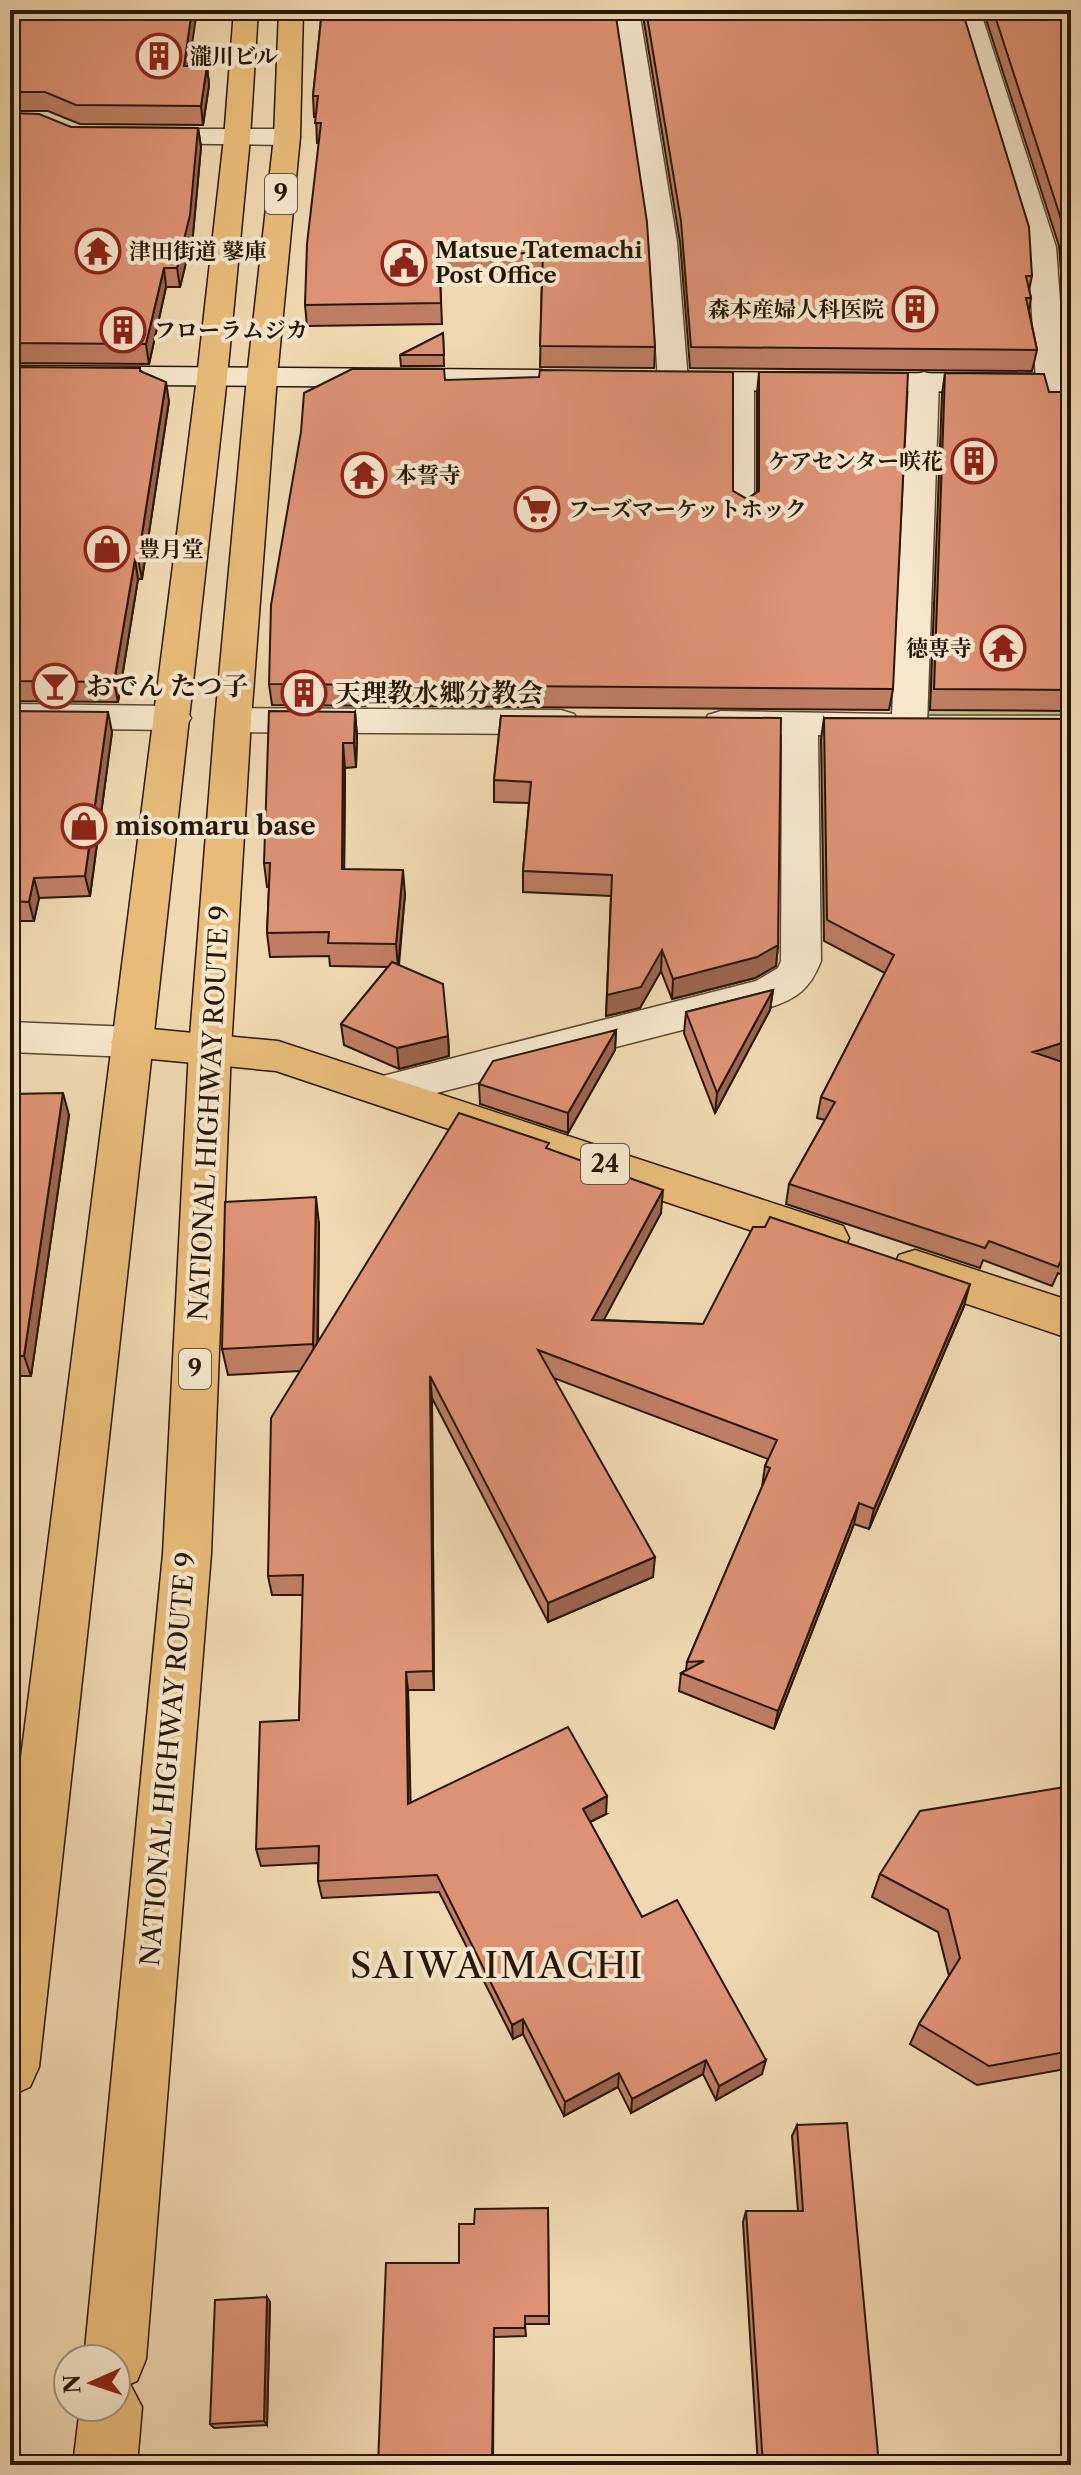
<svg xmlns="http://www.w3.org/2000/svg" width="1081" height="2475" viewBox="0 0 1081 2475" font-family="'Libre Caslon Text','Noto Serif JP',serif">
  <rect width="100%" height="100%" fill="#efd8b0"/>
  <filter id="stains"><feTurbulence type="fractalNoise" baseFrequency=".0025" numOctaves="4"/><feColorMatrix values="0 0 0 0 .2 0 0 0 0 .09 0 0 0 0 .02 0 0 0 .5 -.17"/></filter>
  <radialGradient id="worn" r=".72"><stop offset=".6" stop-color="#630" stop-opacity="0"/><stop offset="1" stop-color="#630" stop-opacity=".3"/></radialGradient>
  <path fill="#bebd88" stroke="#726a48" stroke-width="2" d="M 920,603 L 936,603 L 1062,700 L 1066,715 L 917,715 Z"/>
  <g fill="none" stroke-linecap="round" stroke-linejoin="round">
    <g stroke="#594731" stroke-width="3">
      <path id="lane" d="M 744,376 L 754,382 L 754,512 L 744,518 L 734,512 L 734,382 Z"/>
    </g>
    <g stroke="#594731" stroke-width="3">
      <path id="street" d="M 615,10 L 639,10 L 677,242 L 688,381 L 684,387 L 673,390 L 662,387 L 658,381 L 649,242 Z
        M 956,10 L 980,10 L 1056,247 L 1066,382 L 1062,388 L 1051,391 L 1040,388 L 1036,382 L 1028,247 Z
        M 141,129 L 287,129 L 296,131 L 300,137 L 296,143 L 287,145 L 132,143 L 128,137 L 132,131 Z
        M 924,372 L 935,375 L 939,381 L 927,725 L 922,733 L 909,737 L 896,733 L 885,736 L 818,735 L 821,961 C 810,989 797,999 768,1008 L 386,1106 L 371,1101 L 365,1090 L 371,1079 L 756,981 L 778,968 L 781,961 L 782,735 L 721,735 L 708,731 L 703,723 L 708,715 L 721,711 L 892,714 L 909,381 L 913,375 Z
        M 10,704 L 173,706 L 186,710 L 191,718 L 186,726 L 173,730 L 10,728 Z
        M 233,708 L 561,710 L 574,714 L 579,722 L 574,730 L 561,734 L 233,732 L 220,728 L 215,720 L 220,712 Z
        M 10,1022 L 131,1027 L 145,1031 L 151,1042 L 145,1053 L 131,1057 L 10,1052 Z"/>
    </g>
    <g stroke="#271707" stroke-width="3">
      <path id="secondary" d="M 10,366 L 541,370 L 552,373 L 556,379 L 552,385 L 541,388 L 10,384 Z
        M 673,372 L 1071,374 L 1071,392 L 673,390 L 662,387 L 658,381 L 662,375 Z"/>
    </g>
    <g stroke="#271707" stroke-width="3">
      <path id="primary" d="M 131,1027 L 278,1041 L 843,1226 L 849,1238 L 843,1250 L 827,1256 L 276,1071 L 131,1057 L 117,1053 L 111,1042 L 117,1031 Z
        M 915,1250 L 1071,1301 L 1071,1339 L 899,1281 L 893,1268 L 899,1255 Z"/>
    </g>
    <g stroke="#271707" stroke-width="3">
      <path id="highway" d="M 234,10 L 258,10 L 250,138 L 227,377 L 39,2067 L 30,2087 L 10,2096 L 10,1843 L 197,377 L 224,138 Z
        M 279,10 L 303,10 L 300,137 L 277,377 L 251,720 L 231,1049 L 211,1554 L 146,2359 L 137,2381 L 130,2384 L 142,2407 L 137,2465 L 73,2465 L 80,2407 L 116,2407 L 116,2359 L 84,2359 L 163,1554 L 189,1049 L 215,720 L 247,377 L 274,137 Z"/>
    </g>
    <use href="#lane" fill="#f5e6cc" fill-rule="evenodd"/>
    <use href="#street" fill="#f5e6cc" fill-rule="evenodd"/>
    <use href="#secondary" fill="#f5e6cc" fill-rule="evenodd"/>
    <use href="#primary" fill="#e8bc78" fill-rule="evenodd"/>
    <use href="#highway" fill="#e8bc78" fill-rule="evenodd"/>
  </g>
  <path fill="#be7e63" stroke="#271707" stroke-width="2" d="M 10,10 L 189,66 L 207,66 L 209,85 L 203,125 L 80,124 L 48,111 L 10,111 Z
    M 322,10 L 655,347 L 654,368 L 540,367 L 542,274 L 440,275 L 442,324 L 307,326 L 305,305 L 319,143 L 317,143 L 316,117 L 314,117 L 313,96 Z
    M 642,10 L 962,10 L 1032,276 L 1029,290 L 1031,298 L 1029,311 L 1037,350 L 1032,371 L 690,368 L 680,242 Z
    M 983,10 L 1071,10 L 1071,298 L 1063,298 L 1059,246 Z
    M 10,113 L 71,127 L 198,128 L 201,147 L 193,234 L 180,287 L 166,287 L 149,364 L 10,363 Z
    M 443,333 L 444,366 L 401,366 L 400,355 Z
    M 10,367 L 141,371 L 169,401 L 142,579 L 138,579 L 118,702 L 10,701 Z
    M 759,372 L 893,689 L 889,710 L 272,705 L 269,684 L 445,380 L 733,491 L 747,499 L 757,492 L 757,393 Z
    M 945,373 L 1049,392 L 1071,392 L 1071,711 L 930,710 L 942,394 Z
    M 10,711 L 112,732 L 90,896 L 39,898 L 34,921 L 10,921 Z
    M 355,712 L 357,736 L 356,767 L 345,768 L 344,869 L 405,894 L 399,965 L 448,1036 L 449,1056 L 399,1069 L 344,1045 L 341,1024 L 388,967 L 330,966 L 329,956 L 270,957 L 267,933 L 269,887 L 267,887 L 264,863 Z
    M 501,716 L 778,945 L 776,966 L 755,978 L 672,999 L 661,971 L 640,1008 L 606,1016 L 611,896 L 523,892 L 523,871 L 529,803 L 494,802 L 494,780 Z
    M 824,718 L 1061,1062 L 1071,1065 L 1071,1279 L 1058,1273 L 1052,1286 L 983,1260 L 980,1268 L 786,1204 L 789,1184 L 825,1120 L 817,1118 L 821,1097 L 885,973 L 824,941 L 821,739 Z
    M 773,990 L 770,1010 L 715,1113 L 684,1033 L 686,1012 Z
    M 616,1030 L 615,1050 L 568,1133 L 480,1104 L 479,1084 Z
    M 10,1094 L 69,1115 L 31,1376 L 10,1376 Z
    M 549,1149 L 661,1213 L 603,1320 L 703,1324 L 964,1306 L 869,1529 L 854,1524 L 774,1729 L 679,1691 L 681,1673 L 686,1670 L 687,1662 L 762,1487 L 765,1466 L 768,1459 L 554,1378 L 653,1577 L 548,1622 L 432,1398 L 434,1690 L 408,1690 L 410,1803 L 606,1814 L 590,1822 L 642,1917 L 762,2074 L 716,2100 L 703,2074 L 631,2113 L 618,2087 L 564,2116 L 523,2034 L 513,2039 L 439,1892 L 322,1898 L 318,1881 L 318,1863 L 261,1866 L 256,1849 L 299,1720 L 303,1595 L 272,1595 L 268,1576 L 300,1371 L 228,1375 L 222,1349 L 319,1224 L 318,1342 Z
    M 1071,1786 L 1071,2068 L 977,2085 L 910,2044 L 919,2024 L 949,1976 L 938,1932 L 872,1897 L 880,1874 Z
    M 797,2125 L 879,2465 L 758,2465 L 743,2222 L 746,2211 L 798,2211 L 792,2136 Z
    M 548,2208 L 549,2324 L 525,2324 L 526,2336 L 494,2337 L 459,2263 L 474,2224 Z
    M 270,2302 L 267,2425 L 214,2428 L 210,2424 Z"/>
  <path fill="#9b6650" stroke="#271707" stroke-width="2" d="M 192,10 L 197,10 L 186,85 L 184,66 Z
    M 207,66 L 209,85 L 203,125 L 201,106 Z
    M 198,128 L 201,147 L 193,234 L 180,287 L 177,268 Z
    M 164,268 L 166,287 L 149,364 L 146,344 Z
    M 166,382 L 169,401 L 142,579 L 138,559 Z
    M 135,559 L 138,579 L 118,702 L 114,682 Z
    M 108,712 L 112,732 L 90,896 L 85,876 Z
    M 355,712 L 357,736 L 356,767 L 354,743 Z
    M 343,743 L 345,768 L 344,893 L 342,869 Z
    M 403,870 L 405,894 L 398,967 L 396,944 Z
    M 34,878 L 39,898 L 34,921 L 29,902 Z
    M 778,945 L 776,966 L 755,978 L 672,999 L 673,979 Z
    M 662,950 L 661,971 L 640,1008 L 606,1016 L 607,995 Z
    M 773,990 L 770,1010 L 715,1113 L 717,1093 Z
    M 616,1030 L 615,1050 L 568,1133 L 568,1113 Z
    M 448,1036 L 449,1056 L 399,1069 L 397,1048 Z
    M 1071,1040 L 1071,1059 L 1027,1073 L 1033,1052 Z
    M 63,1093 L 69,1115 L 31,1376 L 24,1356 Z
    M 663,1190 L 661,1213 L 592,1342 L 592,1320 Z
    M 316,1197 L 319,1224 L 317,1370 L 313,1344 Z
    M 970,1284 L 964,1306 L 869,1529 L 874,1509 Z
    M 430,1376 L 432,1398 L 434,1690 L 433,1671 Z
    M 859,1503 L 854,1524 L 774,1729 L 778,1711 Z
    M 655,1557 L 653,1577 L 548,1622 L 548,1603 Z
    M 406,1672 L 408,1690 L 411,1821 L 408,1804 Z
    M 607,1796 L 606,1814 L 582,1826 L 583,1809 Z
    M 523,2019 L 523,2034 L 513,2039 L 512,2025 Z
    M 706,2060 L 703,2074 L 631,2113 L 632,2099 Z
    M 766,2060 L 762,2074 L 716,2100 L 719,2086 Z
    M 619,2073 L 618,2087 L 564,2116 L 565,2102 Z
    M 267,2297 L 270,2302 L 267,2425 L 264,2421 Z
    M 494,2328 L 493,2465 L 492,2465 Z"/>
  <path fill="#dd9273" stroke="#271707" stroke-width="2" d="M 10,10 L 192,10 L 184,66 L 207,66 L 201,106 L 76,105 L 45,92 L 10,92 Z
    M 322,10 L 615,10 L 647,222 L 655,347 L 540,346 L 543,253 L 439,254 L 441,303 L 305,305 L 307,244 L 321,123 L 315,123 L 318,96 L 313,96 Z
    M 646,10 L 962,10 L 1029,227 L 1032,276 L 1026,276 L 1031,298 L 1026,298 L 1037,350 L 691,347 L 681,221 Z
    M 993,10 L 1071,10 L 1071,277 L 1067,277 L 1063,225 Z
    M 10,113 L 39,114 L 71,127 L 198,128 L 190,215 L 177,268 L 164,268 L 146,344 L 10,343 Z
    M 443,333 L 444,355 L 400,355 Z
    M 10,367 L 140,368 L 140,371 L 166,382 L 138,559 L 135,559 L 114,682 L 10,681 Z
    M 352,369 L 444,369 L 445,380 L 539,377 L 540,370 L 733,372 L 733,491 L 747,499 L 759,491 L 759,372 L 908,373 L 893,689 L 269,684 L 271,605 L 301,432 L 304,393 Z
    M 945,373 L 1044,374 L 1049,392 L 1071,392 L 1071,690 L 934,689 Z
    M 10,711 L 108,712 L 85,876 L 34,878 L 29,902 L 10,901 Z
    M 269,711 L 355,712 L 354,743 L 343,743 L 342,869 L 403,870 L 396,944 L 328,943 L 329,932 L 267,933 L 270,863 L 264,863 Z
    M 501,716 L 781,718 L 778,945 L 757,957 L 673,979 L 662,950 L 641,987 L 607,995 L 612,875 L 523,871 L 531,782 L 494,780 Z
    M 824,718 L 1071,719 L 1071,1040 L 1033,1052 L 1071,1065 L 1071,1256 L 1064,1254 L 1058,1267 L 989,1241 L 985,1248 L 789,1184 L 835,1102 L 821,1097 L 894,955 L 827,920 Z
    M 392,962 L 443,984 L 448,1036 L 397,1048 L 341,1024 Z
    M 773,990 L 717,1093 L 686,1012 Z
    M 616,1030 L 568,1113 L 479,1084 L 493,1061 Z
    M 63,1093 L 24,1356 L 10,1356 L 10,1094 Z
    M 459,1113 L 549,1143 L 546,1148 L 663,1190 L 592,1320 L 703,1324 L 753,1227 L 765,1227 L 770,1217 L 970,1284 L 874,1509 L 859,1503 L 778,1711 L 681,1673 L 704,1661 L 687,1662 L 770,1468 L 765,1466 L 777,1440 L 538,1350 L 655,1557 L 548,1603 L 430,1376 L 433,1671 L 406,1672 L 408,1804 L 568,1727 L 607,1796 L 583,1809 L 642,1917 L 677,1900 L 766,2060 L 719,2086 L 706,2060 L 632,2099 L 619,2073 L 565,2102 L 523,2019 L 512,2025 L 437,1875 L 318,1881 L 319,1846 L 256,1849 L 260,1722 L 299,1720 L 303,1575 L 268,1576 L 271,1418 Z
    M 316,1197 L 313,1344 L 222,1349 L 225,1202 Z
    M 1071,1786 L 1071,2051 L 989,2066 L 919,2024 L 960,1958 L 948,1910 L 880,1874 L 920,1811 Z
    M 847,2123 L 879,2465 L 763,2465 L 746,2211 L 803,2211 L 797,2125 Z
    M 548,2208 L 549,2316 L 525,2316 L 525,2328 L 494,2328 L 492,2465 L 378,2465 L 386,2263 L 459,2263 L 459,2224 L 474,2224 L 475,2209 Z
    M 267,2297 L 264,2421 L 210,2424 L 215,2300 Z"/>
  <defs>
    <g id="building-ring" transform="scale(2.3)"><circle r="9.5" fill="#f5e6cc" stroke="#8f2418" stroke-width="1.5"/><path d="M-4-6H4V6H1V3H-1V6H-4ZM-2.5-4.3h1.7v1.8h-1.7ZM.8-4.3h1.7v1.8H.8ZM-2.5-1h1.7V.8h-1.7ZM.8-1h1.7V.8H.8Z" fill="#8f2418"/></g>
    <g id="temple-ring" transform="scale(2.3)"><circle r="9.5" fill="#f5e6cc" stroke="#8f2418" stroke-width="1.5"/><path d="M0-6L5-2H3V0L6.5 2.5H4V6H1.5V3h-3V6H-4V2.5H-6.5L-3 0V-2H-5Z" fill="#8f2418"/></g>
    <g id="civic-ring" transform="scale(2.3)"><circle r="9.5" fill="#f5e6cc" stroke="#8f2418" stroke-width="1.5"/><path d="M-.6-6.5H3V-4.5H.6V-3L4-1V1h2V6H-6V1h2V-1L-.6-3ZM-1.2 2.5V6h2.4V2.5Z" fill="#8f2418"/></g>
    <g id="supermarket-ring" transform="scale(2.3)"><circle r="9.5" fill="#f5e6cc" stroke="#8f2418" stroke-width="1.5"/><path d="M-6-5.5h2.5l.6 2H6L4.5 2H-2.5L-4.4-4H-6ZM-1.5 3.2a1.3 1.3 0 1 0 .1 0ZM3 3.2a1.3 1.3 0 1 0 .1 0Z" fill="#8f2418"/></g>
    <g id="shop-ring" transform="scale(2.3)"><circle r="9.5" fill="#f5e6cc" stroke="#8f2418" stroke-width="1.5"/><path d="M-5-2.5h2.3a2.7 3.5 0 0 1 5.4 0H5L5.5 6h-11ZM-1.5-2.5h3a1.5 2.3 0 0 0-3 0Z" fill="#8f2418"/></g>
    <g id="bar-ring" transform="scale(2.3)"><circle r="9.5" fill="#f5e6cc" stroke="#8f2418" stroke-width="1.5"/><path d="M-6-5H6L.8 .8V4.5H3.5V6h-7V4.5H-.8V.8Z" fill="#8f2418"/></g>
  </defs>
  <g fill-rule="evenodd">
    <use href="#building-ring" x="159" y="56"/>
    <use href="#temple-ring" x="98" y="251"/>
    <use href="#civic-ring" x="404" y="263"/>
    <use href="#building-ring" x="915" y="309"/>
    <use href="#building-ring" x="123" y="330"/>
    <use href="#building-ring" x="974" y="461"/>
    <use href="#temple-ring" x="364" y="475"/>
    <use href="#supermarket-ring" x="537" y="509"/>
    <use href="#shop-ring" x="107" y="549"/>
    <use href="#temple-ring" x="1003" y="648"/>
    <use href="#bar-ring" x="55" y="686"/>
    <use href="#building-ring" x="304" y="693"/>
    <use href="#shop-ring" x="84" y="826"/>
  </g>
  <g text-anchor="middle" stroke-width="8" stroke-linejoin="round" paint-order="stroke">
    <g font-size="22" font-weight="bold" fill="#271707" stroke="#f5e6cc" text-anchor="start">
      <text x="190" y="64">瀧川ビル</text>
      <text x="435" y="258">Matsue Tatemachi<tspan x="435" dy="25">Post Office</tspan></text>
      <text x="129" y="259">津田街道 鼕庫</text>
      <text x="884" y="317" text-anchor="end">森本産婦人科医院</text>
      <text x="154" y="338">フローラムジカ</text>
      <text x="943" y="469" text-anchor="end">ケアセンター咲花</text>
      <text x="395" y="483">本誓寺</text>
      <text x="568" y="517">フーズマーケットホック</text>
      <text x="138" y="557">豊月堂</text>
      <text x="972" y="656" text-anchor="end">徳専寺</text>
    </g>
    <g fill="#f5e6cc" stroke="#655542" stroke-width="2">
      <rect x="265" y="174" width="32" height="40" rx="6"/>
      <rect x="581" y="1144" width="48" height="40" rx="6"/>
      <rect x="179" y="1349" width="32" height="40" rx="6"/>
    </g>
    <g font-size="24" font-weight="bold" fill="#271707">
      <text x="281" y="202">9</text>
      <text x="605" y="1172">24</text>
      <text x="195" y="1377">9</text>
    </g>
    <g font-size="26" font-weight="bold" fill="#271707" stroke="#f5e6cc" text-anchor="start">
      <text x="86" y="695">おでん たつ子</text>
      <text x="335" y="702">天理教水郷分教会</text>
      <text x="115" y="835">misomaru base</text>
    </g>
    <g font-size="26" fill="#271707" stroke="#f5e6cc">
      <text transform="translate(209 1113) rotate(-87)" y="9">NATIONAL HIGHWAY ROUTE 9</text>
      <text transform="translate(168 1759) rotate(-85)" y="9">NATIONAL HIGHWAY ROUTE 9</text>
    </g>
    <g font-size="36" letter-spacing="2" fill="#271707" stroke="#f5e6cc">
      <text x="497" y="1978">SAIWAIMACHI</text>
    </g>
  </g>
  <rect width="1081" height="2475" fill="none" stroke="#efd8b0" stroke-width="40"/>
  <rect x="12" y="12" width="1057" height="2451" fill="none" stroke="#271707" stroke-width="4"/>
  <rect x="20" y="20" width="1041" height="2435" fill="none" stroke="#271707" stroke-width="2"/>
  <g transform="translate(92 2383) rotate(267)"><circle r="38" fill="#f5e6cc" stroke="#a3937d" stroke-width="2"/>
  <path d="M0-6L14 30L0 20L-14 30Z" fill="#8f2418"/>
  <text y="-12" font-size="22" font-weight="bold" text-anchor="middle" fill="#271707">N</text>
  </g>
  <rect width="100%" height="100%" filter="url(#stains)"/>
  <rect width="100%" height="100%" fill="url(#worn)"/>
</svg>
